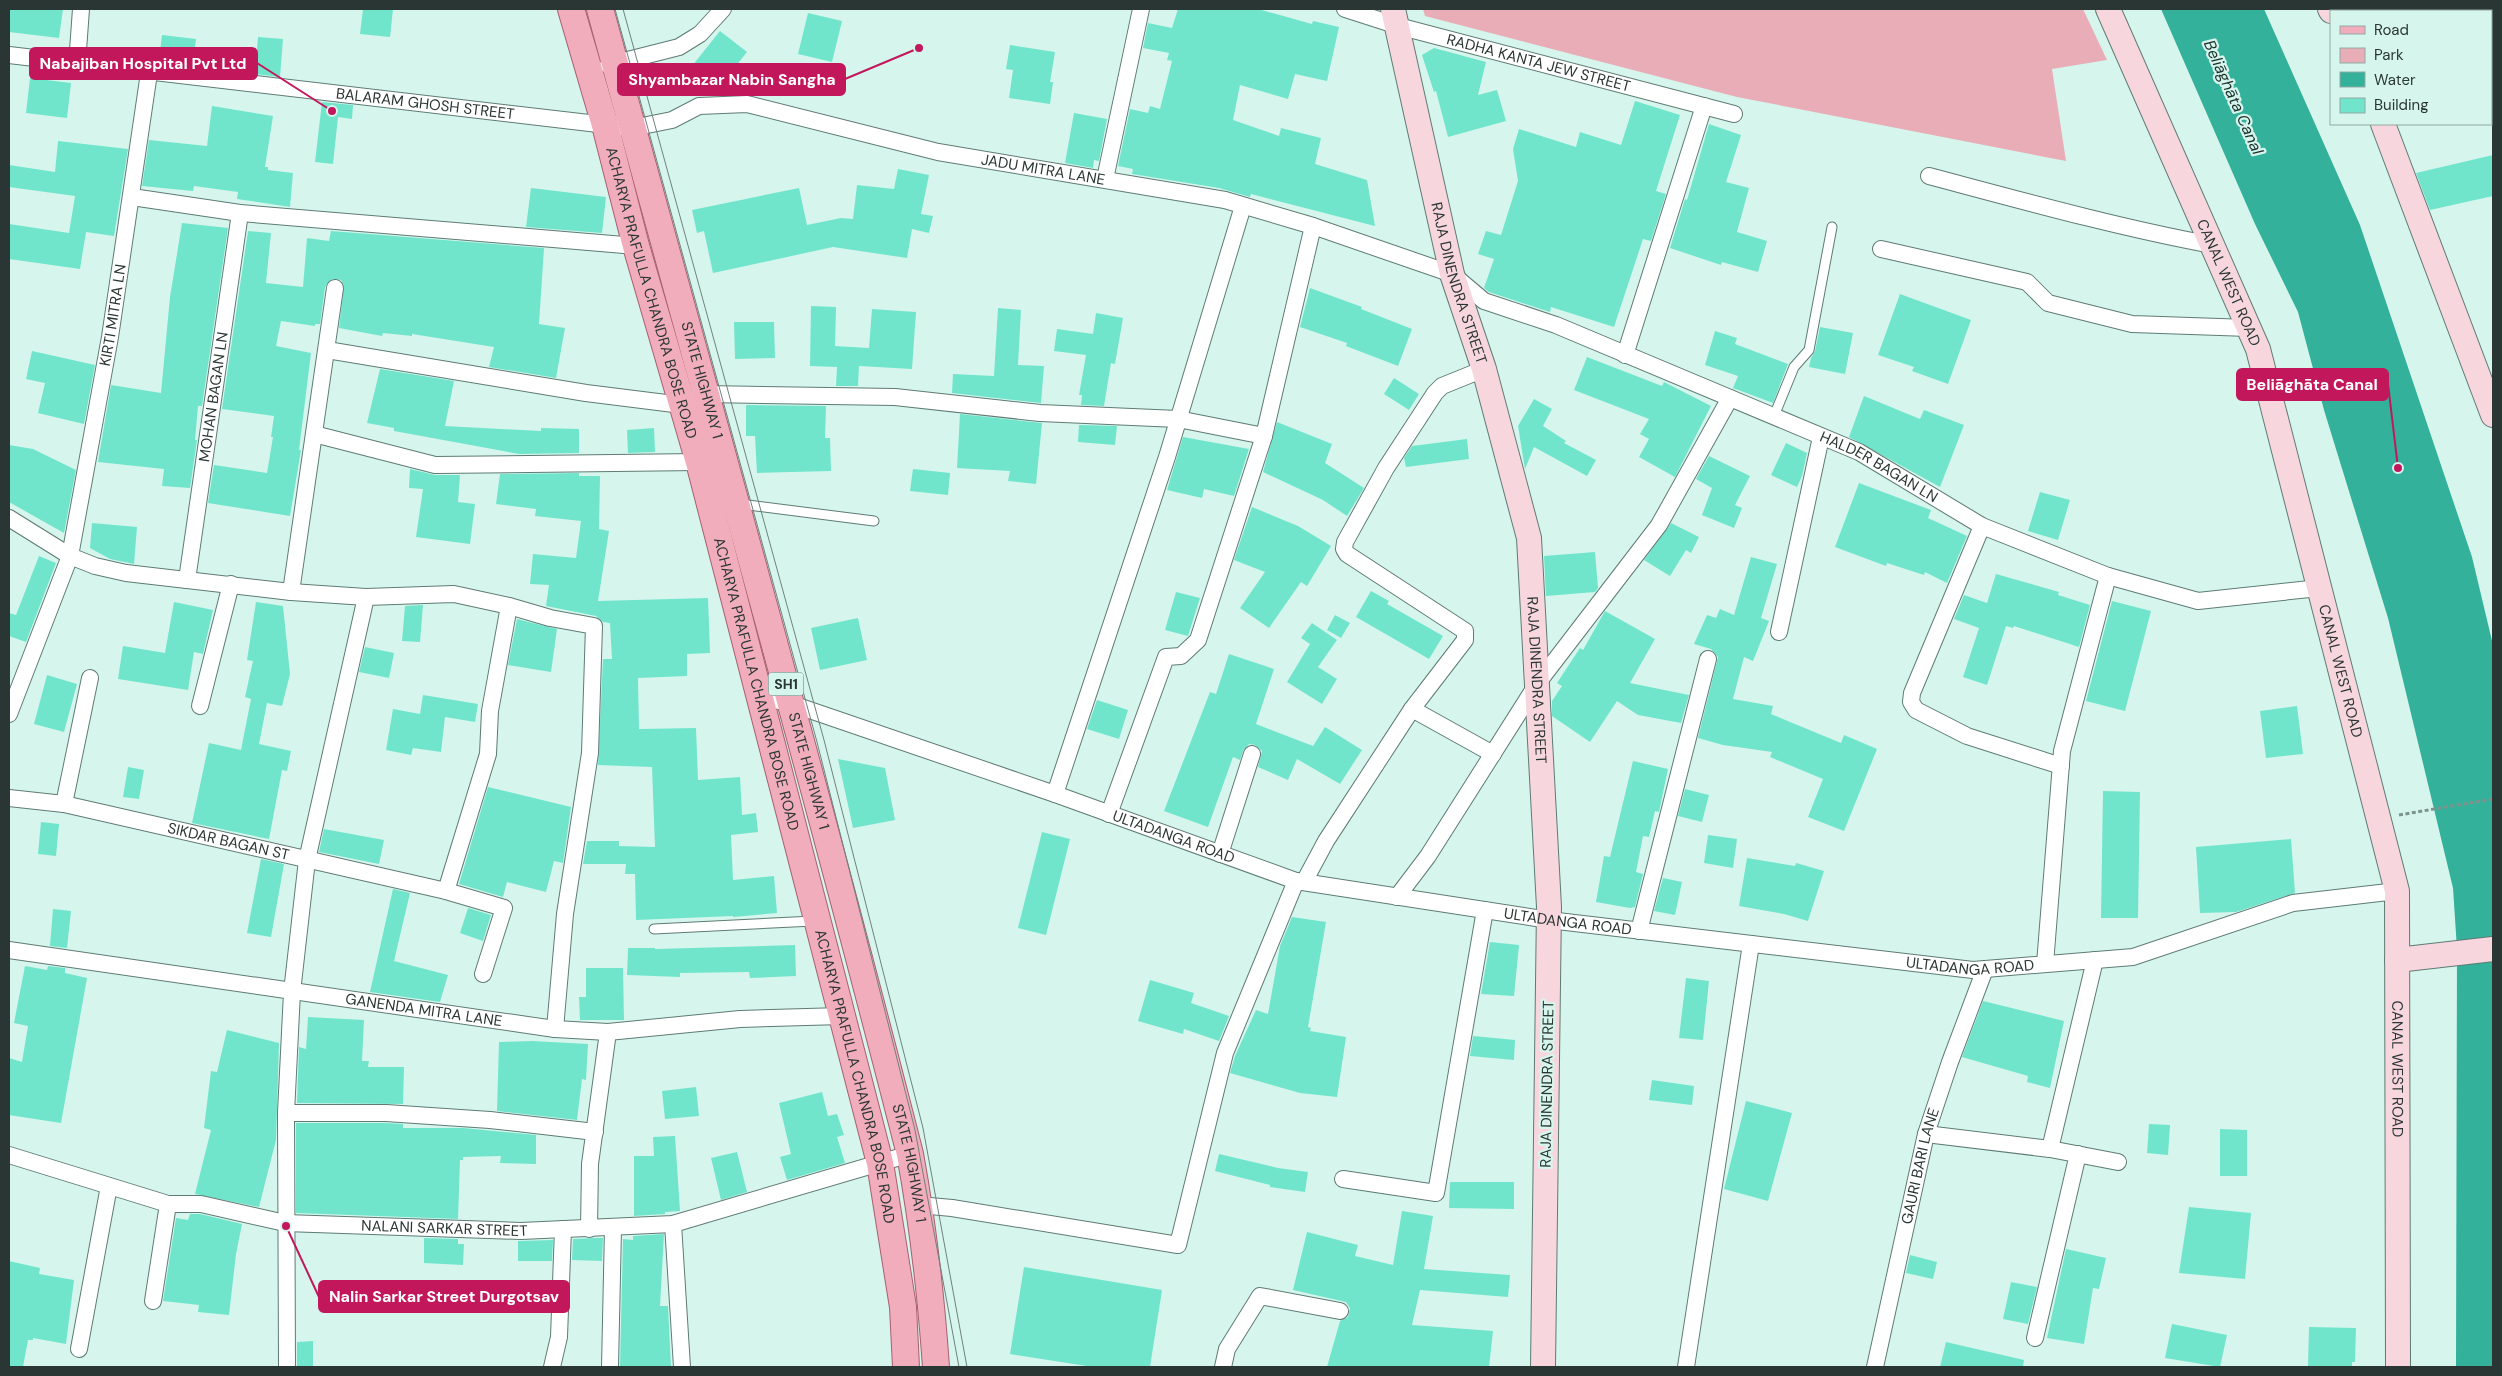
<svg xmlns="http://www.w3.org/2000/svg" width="2502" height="1376" font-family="'DM Sans',sans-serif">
	<rect width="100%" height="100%" fill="#d6f6ed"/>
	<path fill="#e8adb7" d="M1423,9h660l24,51 -55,9 14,92 -329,-64 -312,-81z"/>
	<path fill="#33b19a" d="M2161,9h103l96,216 112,332 21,88v722h-37l1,-418 -4,-61 -65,-270 -64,-208 -26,-98 -43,-88z"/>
	<path fill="#70e5cc" d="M9,9h54l-4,29 -50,-6z
		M363,9h30l-3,28 -30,-3z
		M1178,9h80l54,15 1,-3 26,6 -12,54 -32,-7 -7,25 -48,-14 -7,35 46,16 2,-8 40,10 -6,26 52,16 8,46 -124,-32 -1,3 -31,-9 -87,-14 1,-5 -15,-3 12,-57 18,4 2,-7 10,3 12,-48 -5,-1 2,-7 -26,-5 5,-25 24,5z
		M808,13l34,8 -10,41 -34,-8z
		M720,31l27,21 -34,43 -13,1 -20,-15z
		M162,35l34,4 -3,25 -34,-4z
		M258,37l25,2 -3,38 -25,-3z
		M1010,45l45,7 -5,30h3l-3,22 -41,-6 4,-28 -7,-1z
		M1434,48l52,14 -8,33 19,-5 9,31 -58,16 -12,-46 -2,1 -12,-37z
		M30,78l41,5 -4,35 -41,-5z
		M1635,101l45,14 -24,76 10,3 -15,47 -8,-2 -29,88 -63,-20 -1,5 -61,-20 -5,-4 10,-29 -16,-5 8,-23 15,4 17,-54 -5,-32 6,-20 57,18 4,-15 41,13z
		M322,102l31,3 -1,14 -14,-2 -5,47 -18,-2z
		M212,106l61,10 -8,51h3v3l25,3 -3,34 -53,-8 1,-7 -44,-6 -1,5 -51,-5 7,-46 58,6z
		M1074,113l33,6 -8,42 -5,-1 -1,8 -28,-5z
		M1709,124l32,11 -15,47 23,6 -12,44 30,9 -9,31 -36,-10 -1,3 -51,-17 15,-49 2,1z
		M58,141l70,8 -14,87 -28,-4 -6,37 -71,-10v-35l60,9 6,-37 -66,-9v-22l46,7z
		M2493,155v41l-63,14 -14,-37z
		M898,169l31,6 -8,39 12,2 -4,17 -17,-4 -5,29 -74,-11 -120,26 -9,-42 -7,2 -5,-23 107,-22 8,37 34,-7 12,1 4,-34 37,4z
		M531,188l75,9 -4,36 -76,-6z
		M182,223l46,5 -26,178h-4l-3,34h2l-7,48 -28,-2 2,-17 -66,-7 13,-77 50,8 9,-96z
		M248,231l23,2 -5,50 37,4 4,-49 22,3 2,-10 213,17 -5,76 26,4 -9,50 -67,-11 5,-20 -82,-13v2l-29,-3 -1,3 -43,-8 5,-43 -3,-5 -9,-1 -7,8 -5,37h-5v2l-34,-5 -5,25 35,7 -12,97h2l-11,66 -82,-13 6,-38 53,8 6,-36h-2l3,-21 -52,-7z
		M1310,288l52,19 -1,2 51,20 -14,37 -52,-20 1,-3 -47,-16z
		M1900,294l71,26 -23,64 -36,-13 2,-4 -36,-12z
		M811,306l25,1 -1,39 34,2 3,-39 44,3 -4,57 -53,-3 -1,20h-22l1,-19 -27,-1z
		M998,308l23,2 -3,55 26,1 -3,37 -89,-10 1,-19 41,2z
		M1096,313l27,5 -8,46 -4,-1 -7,43 -23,-1 1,-10h-3l7,-40 -32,-4 3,-22 36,5z
		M734,322h40l1,36 -40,1z
		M1820,327l33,6 -8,41 -36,-7 2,-9 4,-7z
		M1715,331l22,7 -2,6 53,20 -15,39 -40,-15 5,-12 -33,-11z
		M32,351l63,14 -11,59 -46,-11 7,-30 -19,-4z
		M1587,357l75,29 2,-4 47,24 -36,71 -36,-20 10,-18 -9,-5 9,-15 -75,-29z
		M380,369l74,12 -9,45 96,5v-3l38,1v24l-60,1 -125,-23v-3l-27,-5z
		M1394,378l25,16 -10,16 -25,-16z
		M1864,396l56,23 4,-9 40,15 -24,62 -91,-50z
		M1534,399l18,10 -9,17 23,15 -2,2 32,17 -9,16 -53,-29 -9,22 -7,-43z
		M746,405l80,1 -1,32h5l1,33 -74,2 -2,-37h-9z
		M960,414l82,9 -6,61 -28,-3 2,-10 -53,-3z
		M1277,422l55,22 -7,19 39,25 -17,28 -24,-16 -60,-28z
		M1079,425l38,1 -2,19 -37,-3z
		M654,428l1,24 -27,1 -1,-23z
		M1183,437l66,12 -15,47 -30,-7 -2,9 -35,-8z
		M1467,439l2,20 -63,8 -2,-9 8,-12z
		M1786,443l21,10 -5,23 -5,11 -26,-12z
		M9,445l24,4 43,21 -12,63 -55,-31z
		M1709,456l41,20 -15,29 7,3 -8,20 -32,-13 10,-27 -16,-9z
		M410,469l25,6h25l-2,27 17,2 -5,40 -54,-7 7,-48 -14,-1z
		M913,469l37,4 -2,22 -38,-4z
		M579,473v3h21l-1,53 10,2 -11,70 110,-3 2,55 -23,1v22l-49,2 1,51 57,-1 2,52 42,-3 2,38 14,-2 2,19 -27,3 2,45 41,-4 3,37 -44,4v-1l-97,4 -1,-46h-10l1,-10h-43l4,-23h32v5l36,1 -3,-80 -54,-2 5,-106h9l-2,-36 -7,-1 -7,-6 -50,-10 3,-21 -19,-1 3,-30 43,4 5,-37 -46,-5 1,-7 -40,-5 4,-30z
		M1859,483l72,27 -3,8 39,18 -20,47 -22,-11 -1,3 -37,-12 -1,3 -51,-19z
		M2040,492l30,8 -12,40 -30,-9z
		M1252,507l46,19 33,20 -24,40 -6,-4 -32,46 -29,-20 25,-36 -31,-12z
		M92,523l45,4 -3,37 -24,-5 -20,-11z
		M1671,523l28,14 -8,16 -5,-3 -16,26 -26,-16z
		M1595,552l3,36 -3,4 -49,4 -2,-40z
		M39,556l17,7 -30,79 -17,-6v-23l7,2z
		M1751,557l26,7 -16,54 8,3 -16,40 -9,-4 -11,42 40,7 -2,8 70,29 3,-8 33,14 -33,82 -36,-14 15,-38 -53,-22 2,-5 -49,-7 -25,-7 20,-81 -7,-8 -17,-5 13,-29 9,3 4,-9 14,6z
		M1996,574l63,18 -1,3 32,10 -11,42 -65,-21 -1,2 -7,-2 -19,59 -24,-8 16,-49 -25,-9 10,-24 23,8z
		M1371,591l18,10 -2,3 56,32 -14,23 -73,-42z
		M1176,592l24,6 -12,38 -23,-6z
		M2112,601l39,10 -26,100 -39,-10z
		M174,602l39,8 -10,44 -9,-2 -6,38 -70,-11 5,-33 42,7z
		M256,602l27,4 7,68 -8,32 -15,-3 -8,41 32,7 -4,20 -5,-1 -13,69 -77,-16 17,-80 32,7 10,-51 -6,-2 8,-36 -6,-1z
		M423,605l-3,37 -18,-1 3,-35z
		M1605,611l50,28 -25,44 59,12 -8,28 -43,-8 -21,-14 -27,41 -38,-26v-15l10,-15 -5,-3 23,-35 3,2z
		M1335,615l15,8 -9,15 -14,-8z
		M858,618l9,42 -47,10 -9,-42z
		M517,619l40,10 -6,43 -43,-7z
		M1312,623l25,17 -19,27 19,12 -15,25 -35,-22 23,-38 -9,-6z
		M365,647l29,6 -5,25 -30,-6z
		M1229,654l45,15 -18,55 57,22 12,-19 37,23 -22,34 -43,-25 -9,21 -30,-13 4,-16 -7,-6 -6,-1 -6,7 -3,9 -7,-3 -25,70 -44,-16 46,-119 6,2z
		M47,675l30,9 -13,48 -30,-8z
		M423,695l55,9 -3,18 -30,-5 -4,35 -28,-4 -2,7 -25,-5 7,-41 27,5z
		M1097,700l31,10 -9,29 -32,-10z
		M2297,706l6,48 -37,4 -6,-47z
		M838,759l47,9 10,52 -42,8z
		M1633,761l35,8 -9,43 -4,-1 -6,26 -6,-1 -7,36 7,2 -8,33 -5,1 -34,-6 8,-46 6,1z
		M128,767l16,3 -5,29 -16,-2z
		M488,787l83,20 -8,56 -9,-2 -8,31 -39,-10 -4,15 -44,-13z
		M1685,789l24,6 -7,27 -24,-6z
		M2103,791l37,1 -2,126h-37z
		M41,822l18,2 -3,32 -18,-2z
		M324,829l60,11 -5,24 -60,-12z
		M1042,832l28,7 -24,96 -28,-7z
		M1708,835l29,4 -4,29 -29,-5z
		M2291,839l4,54 -59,19 -36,1 -4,-66z
		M1747,858l48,8 1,-3 28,8 -16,50 -24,-7 -45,-8z
		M261,859l23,5 -13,73 -24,-4z
		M1663,878l19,4 -7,33 -21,-4z
		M393,889l17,4 -16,68 54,14 -8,27 -70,-10z
		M468,908l23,7 -8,26 -23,-8z
		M53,909l18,2 -4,37 -17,-2z
		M1292,917l34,5 -18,105 3,1 -1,3 36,6 -9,60 -37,-4 -70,-20 5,-17 21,-46 12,4 12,-68z
		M1490,942l29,3 -5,51 -33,-2z
		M795,945l1,31 -46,2 -1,-6 -69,1v4l-53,-2 1,-27h27v1z
		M25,966l22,4 1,-4 17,2v5l22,5 -26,145 -52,-8v-57l13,4 6,-36 -14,-3z
		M586,968h37l1,52h-44l-1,-23h7z
		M1686,978l23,3 -6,59 -24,-2z
		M1150,980l44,13 -3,10 38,13 -10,25 -35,-12 -1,5 -45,-13z
		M1983,1001l81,20 -14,67 -23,-6 1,-6 -66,-19z
		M308,1017l56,3 -2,41h7l-1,6h36l-1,37 -106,-1 2,-56 7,2z
		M227,1030l52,13 -3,97 -17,67 -64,-13 16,-64 -7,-2 7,-57 6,1z
		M1473,1036l42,4 -1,20 -44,-4z
		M532,1041l56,3 -2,36 -4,-1 -5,41 -80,-9 2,-69z
		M1652,1080l42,6 -2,19 -43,-5z
		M696,1087l3,29 -34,3 -3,-28z
		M822,1092l6,24 9,-2 7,21 -7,2 8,26 -58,17 -7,-23 11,-3 -12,-51z
		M1746,1101l46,12 -24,88 -44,-12z
		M296,1123h90l17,1v4h60l73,7v29l-36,-1 1,-7 -38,1v3h-3l-2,59 -162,-6z
		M2149,1124l21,1 -2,30 -21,-2z
		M2220,1129l27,1v46h-27z
		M675,1136l5,75 -15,1v2l-31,2v-60h20l-1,-19z
		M737,1152l10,40 -26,8 -10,-42z
		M1219,1154l59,14 30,4 -3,20 -35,-5v-2l-55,-14z
		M1450,1182h64v27l-65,-1z
		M2189,1207l62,6 -6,66 -66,-6z
		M1402,1211l31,5 -9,53 86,6 -2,22 -88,-7 -8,35 81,6 -4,36h-162l13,-46 8,-4 2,-9 -4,-6 -53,-12 14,-58 51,13 -3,11 38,9z
		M190,1214h10l42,10 -6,30 -7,61 -31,-3 1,-7 -36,-4 13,-83 12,2z
		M664,1234l-4,72h8l3,61h-51l3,-128 10,1v-4z
		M424,1238l34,1v5h6l-1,21 -39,-2z
		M594,1238h9l-1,23 -30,-1 1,-21z
		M553,1240l-1,21h-34v-20z
		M2066,1249l40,9 -7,31 -6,-1 -9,56 -37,-6z
		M1910,1255l27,7 -4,17 -27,-6z
		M9,1261l31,7 -1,6 35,6 -8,64 -33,-6v2h-5l-5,27h-14z
		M1024,1267l138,23 -12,77h-57l-83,-13z
		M2011,1282l26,5 -9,37 -25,-5z
		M2172,1324l55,11 -7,32 -55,-9z
		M2309,1327l47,1 -1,34h-3v5h-44z
		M313,1341v26h-16v-25z
		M1946,1342l78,18 -1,7h-83z"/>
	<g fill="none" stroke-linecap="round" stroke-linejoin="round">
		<g stroke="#5e7b74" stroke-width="11">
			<path id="lane" d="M1774,416l20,-49 15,-17 23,-123
				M740,504l134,17
				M654,929l160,-8"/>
		</g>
		<g stroke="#5e7b74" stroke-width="18">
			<g id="street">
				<path id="s1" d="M1345,9l53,17 336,88"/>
				<path id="s2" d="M9,55l623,73 40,-8 27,-14 48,-2 191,48 287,48 88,26 139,48 32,27 72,24 303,127 123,74 126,50 90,25 121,-13"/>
				<path d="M2492,56l1,-4"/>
				<path d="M77,64l4,-55"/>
				<path d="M608,65l71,-18 21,-13 23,-25"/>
				<path d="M1929,176c94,25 187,51 283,69"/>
				<path d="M1105,179l36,-170"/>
				<path d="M132,197l108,16 396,33"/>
				<path d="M1881,249l146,33 21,21 84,21 117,4"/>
				<path d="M327,350l259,43 96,12 23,-11 190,3 145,16 138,6 86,17"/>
				<path d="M1625,355l79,-249"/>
				<path d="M314,434l121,31 264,-3"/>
				<path d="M9,518l61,38 25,10 31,7 165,19 75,5 88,-3 55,12 41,12 44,8 -4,127 -25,161 -10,115"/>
				<path d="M1982,526l-70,167 -1,9 5,8 51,26 94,30"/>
				<path id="s3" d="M187,580l53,-367"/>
				<path d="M291,592l44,-304"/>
				<path d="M1779,632l42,-195"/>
				<path id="s4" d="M758,696l34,8 263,90 241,87 253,39 424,50 160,-13 160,-54 104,-12"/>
				<path d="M200,706l31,-122"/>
				<path d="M1412,709l53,-69v-9l-118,-77 -3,-5 1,-7 41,-74 49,-75 7,-7 42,-17"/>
				<path id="s5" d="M9,714l61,-158 40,-219 39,-264"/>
				<path d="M1055,794l112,-337 76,-251"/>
				<path id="s6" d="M9,798l55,6 382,87 58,17 -21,66"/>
				<path d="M64,804l26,-126"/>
				<path d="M1109,814l57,-157 15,-1 17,-16 66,-204 49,-210"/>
				<path d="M1220,854l32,-100"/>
				<path d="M1304,882l22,-41 86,-132 81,45"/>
				<path d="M446,891l42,-137 2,-43 19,-105"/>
				<path d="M1397,897l31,-41 109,-172 122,-159 71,-127"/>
				<path d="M1639,931l69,-272"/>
				<path id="s7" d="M9,950l546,79 53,3 132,-13 102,-3"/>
				<path d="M2045,964l17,-213 46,-175"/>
				<path d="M286,1113h100l104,7 105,12"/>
				<path d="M1926,1134l124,15 68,13"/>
				<path d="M2050,1149l45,-189"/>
				<path id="s8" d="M9,1155l159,49h33l84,19 236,8 152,-7 237,-70"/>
				<path d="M1343,1179l93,14 49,-283"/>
				<path d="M919,1205l33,3 226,37 47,-192 71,-172"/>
				<path d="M673,1224l9,143"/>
				<path d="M589,1229l1,-65 18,-132"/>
				<path d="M153,1301l15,-97"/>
				<path d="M2035,1338l43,-184"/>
				<path d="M79,1349l30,-163"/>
				<path d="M287,1367l-1,-254 6,-121 15,-132 59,-263"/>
				<path d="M552,1367l7,-30 4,-108"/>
				<path d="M610,1367l3,-139"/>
				<path d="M1223,1367l4,-18 33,-53 80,15"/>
				<path d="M1686,1367l65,-423"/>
				<path id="s9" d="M1875,1367l51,-233 24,-72 35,-93"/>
			</g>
		</g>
		<g stroke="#5e7b74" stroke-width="26">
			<g id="secondary">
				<path id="s10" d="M1393,9l59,265 32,95 45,169 20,369 -6,460"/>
				<path id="s11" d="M2108,9l150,340 139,542 1,476"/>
				<path d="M2330,9l1,2"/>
				<path d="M2383,124l110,291"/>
				<path d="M2397,960l96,-11"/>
			</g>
		</g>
		<g stroke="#a66070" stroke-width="28">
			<g id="primary">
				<path id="s12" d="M571,9l34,116 31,121 63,216 181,701 23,144 3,60"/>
				<path id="s13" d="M600,9c104,381 212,762 310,1145 13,71 21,141 26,213"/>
			</g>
		</g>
		<path stroke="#7d938d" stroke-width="3" stroke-dasharray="4 2.5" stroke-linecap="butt" d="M2399,815l94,-16"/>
		<use href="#lane" stroke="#fff" stroke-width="9"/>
		<use href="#street" stroke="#fff" stroke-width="16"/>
		<use href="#secondary" stroke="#f8d6de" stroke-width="24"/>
		<use href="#primary" stroke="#f2adbd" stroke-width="26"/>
		<path stroke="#6e827c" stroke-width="1" d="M615,9l202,733 98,388 44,237
			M623,9l201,731 99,388 44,239"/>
	</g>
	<g text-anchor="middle" stroke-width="4.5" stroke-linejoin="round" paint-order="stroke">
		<rect fill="#d6f6ed" stroke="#5e706b" stroke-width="1" x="768.5" y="672.5" width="35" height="23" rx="4"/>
		<g font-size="14" font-weight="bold" fill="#2a3633">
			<text x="786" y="689">SH1</text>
		</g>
		<g font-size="15" fill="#2a3633" stroke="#d6f6ed">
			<text dy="5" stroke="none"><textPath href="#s1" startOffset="201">RADHA KANTA JEW STREET</textPath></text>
			<text dy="5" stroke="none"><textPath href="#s2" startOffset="419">BALARAM GHOSH STREET</textPath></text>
			<text dy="5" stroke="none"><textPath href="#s2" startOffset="1050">JADU MITRA LANE</textPath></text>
			<text dy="5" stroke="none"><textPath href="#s11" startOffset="299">CANAL WEST ROAD</textPath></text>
			<text dy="5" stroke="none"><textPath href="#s10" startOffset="282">RAJA DINENDRA STREET</textPath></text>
			<text dy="5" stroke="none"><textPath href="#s12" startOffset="295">ACHARYA PRAFULLA CHANDRA BOSE ROAD</textPath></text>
			<text dy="5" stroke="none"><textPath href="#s5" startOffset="414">KIRTI MITRA LN</textPath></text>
			<text dy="5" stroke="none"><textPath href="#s13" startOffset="385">STATE HIGHWAY 1</textPath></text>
			<text dy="5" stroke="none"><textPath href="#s3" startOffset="185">MOHAN BAGAN LN</textPath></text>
			<text dy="5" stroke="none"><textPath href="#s2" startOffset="1944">HALDER BAGAN LN</textPath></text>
			<text dy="5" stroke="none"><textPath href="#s11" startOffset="704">CANAL WEST ROAD</textPath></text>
			<text dy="5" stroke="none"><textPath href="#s10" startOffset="689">RAJA DINENDRA STREET</textPath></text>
			<text dy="5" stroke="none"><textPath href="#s12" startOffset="700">ACHARYA PRAFULLA CHANDRA BOSE ROAD</textPath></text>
			<text dy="5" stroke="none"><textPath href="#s13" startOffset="790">STATE HIGHWAY 1</textPath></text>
			<text dy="5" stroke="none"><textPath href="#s4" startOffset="439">ULTADANGA ROAD</textPath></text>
			<text dy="5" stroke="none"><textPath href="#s6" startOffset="224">SIKDAR BAGAN ST</textPath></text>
			<text dy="5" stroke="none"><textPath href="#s4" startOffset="844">ULTADANGA ROAD</textPath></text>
			<text dy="5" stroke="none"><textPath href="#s4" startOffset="1249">ULTADANGA ROAD</textPath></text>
			<text dy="5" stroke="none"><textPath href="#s7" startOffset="419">GANENDA MITRA LANE</textPath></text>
			<text dy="5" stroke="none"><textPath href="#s11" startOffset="1109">CANAL WEST ROAD</textPath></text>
			<text dy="5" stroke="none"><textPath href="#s12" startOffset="1105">ACHARYA PRAFULLA CHANDRA BOSE ROAD</textPath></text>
			<text transform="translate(1547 1084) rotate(-89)" y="5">RAJA DINENDRA STREET</text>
			<text dy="5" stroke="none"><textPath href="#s13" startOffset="1195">STATE HIGHWAY 1</textPath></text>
			<text dy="5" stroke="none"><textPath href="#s9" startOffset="206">GAURI BARI LANE</textPath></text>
			<text dy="5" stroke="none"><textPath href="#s8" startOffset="445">NALANI SARKAR STREET</textPath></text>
		</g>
		<g font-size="16" font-style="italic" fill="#1b302b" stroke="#d6f6ed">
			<text transform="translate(2234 97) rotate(66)" y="6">Beliāghāta Canal</text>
		</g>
	</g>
	<path fill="none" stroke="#c2185b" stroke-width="2" d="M332 111L257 63M919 48L845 79M2398 468L2388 384M286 1226L319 1297"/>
	<g fill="#c2185b" stroke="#d6f6ed" stroke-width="2">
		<circle cx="332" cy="111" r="5"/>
		<circle cx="919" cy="48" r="5"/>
		<circle cx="2398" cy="468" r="5"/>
		<circle cx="286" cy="1226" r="5"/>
	</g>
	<g fill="#c2185b" stroke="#c2185b" stroke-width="2">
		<rect x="30" y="48" width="227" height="31" rx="5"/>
		<rect x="618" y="64" width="227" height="31" rx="5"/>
		<rect x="2237" y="369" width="151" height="31" rx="5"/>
		<rect x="319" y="1281" width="250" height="31" rx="5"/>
	</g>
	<g font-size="16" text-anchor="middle" font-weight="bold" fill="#fff">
		<text x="143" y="69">Nabajiban Hospital Pvt Ltd</text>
		<text x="732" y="85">Shyambazar Nabin Sangha</text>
		<text x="2312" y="390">Beliāghāta Canal</text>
		<text x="444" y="1302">Nalin Sarkar Street Durgotsav</text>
	</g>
	<rect width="2502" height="1376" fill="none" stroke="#2a3633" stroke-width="20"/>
	<rect x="2330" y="10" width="162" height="115" fill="#d6f6ed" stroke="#91a9a3"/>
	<rect x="2340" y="26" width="25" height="8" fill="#f2adbd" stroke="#91a9a3"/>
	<text x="2374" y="35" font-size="15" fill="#2a3633">Road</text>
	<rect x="2340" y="48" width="25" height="15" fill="#e8adb7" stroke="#91a9a3"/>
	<text x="2374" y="60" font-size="15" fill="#2a3633">Park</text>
	<rect x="2340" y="72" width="25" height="15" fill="#33b19a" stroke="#91a9a3"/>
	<text x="2374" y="85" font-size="15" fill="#2a3633">Water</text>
	<rect x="2340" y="98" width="25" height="15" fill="#70e5cc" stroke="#91a9a3"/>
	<text x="2374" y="110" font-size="15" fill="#2a3633">Building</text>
</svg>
